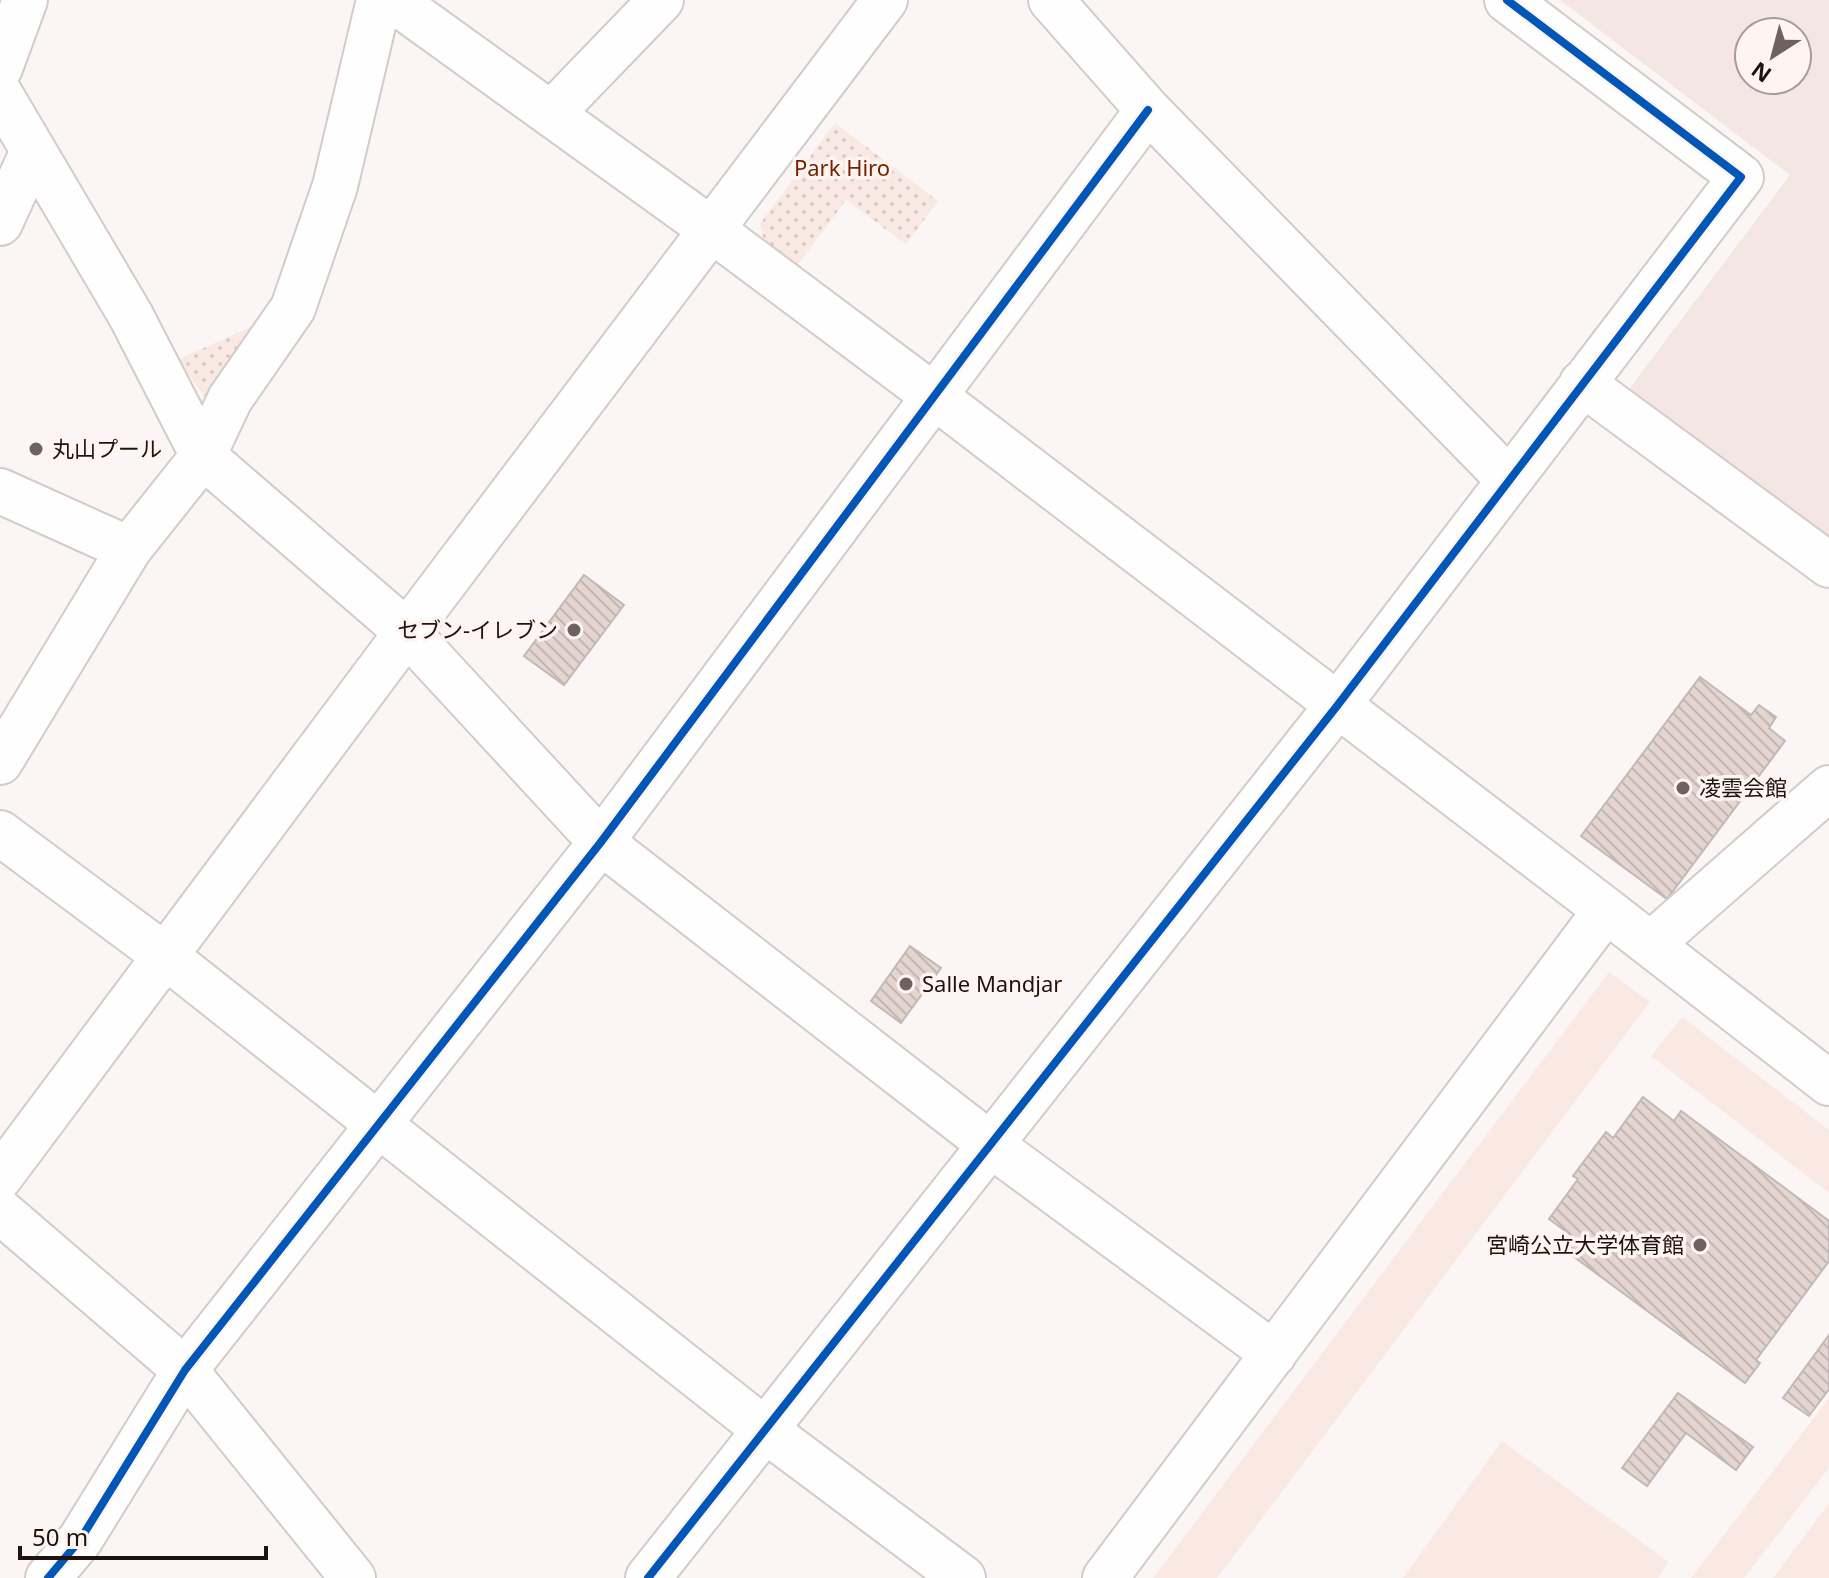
<svg xmlns="http://www.w3.org/2000/svg" width="1829" height="1578" font-family="'Noto Sans','Noto Sans JP',sans-serif">
	<defs>
		<pattern id="park-dots" width="8" height="8" patternUnits="userSpaceOnUse" patternTransform="scale(2)"><rect width="8" height="8" fill="#fae9e3"/><path d="M2 2h.1M6 6h.1" fill="none" stroke="#d6c7c2" stroke-width="1.8" stroke-linecap="round"/></pattern>
		<pattern id="building-back-hatch" width="6" height="6" patternUnits="userSpaceOnUse" patternTransform="scale(2)"><rect width="6" height="6" fill="#e4d5d0"/><path d="M-1 5l2 2M0 0l6 6M5-1l2 2" fill="none" stroke="#c3b6b1"/></pattern>
	</defs>
	<rect width="100%" height="100%" fill="#fbf6f5"/>
	<path fill="#f4e6e3" fill-rule="evenodd" d="M1560,0h269v541l-203,-148 164,-218zM1749,32h48v48h-48z"/>
	<path fill="#fae9e3" d="M1609,972l41,30 -433,576h-64z
		M1682,1017l147,113v63l-178,-137z
		M1829,1398v70l-85,110h-53z
		M1502,1441l167,121 -11,16h-255z
		M1829,1503v75h-56z"/>
	<path fill="url(#park-dots)" d="M835,123l103,78 -32,43 -60,-44 -50,67 -32,-24 -4,-19z
		M277,315l-63,93 -37,-48z"/>
	<path fill="url(#building-back-hatch)" stroke="#c2b9b6" stroke-width="2" d="M584,575l40,30 -60,80 -40,-29z
		M1700,677l51,38 8,-10 17,12 -7,11 16,13 -118,158 -86,-63z
		M910,946l31,22 -40,55 -30,-22z
		M1643,1097l31,24 7,-10 148,110v40l-73,99 4,3 -15,20 -179,-132 9,-13 -26,-19 29,-40 -5,-3 33,-44 7,6z
		M1829,1335v54l-20,27 -26,-18z
		M1678,1393l75,54 -17,23 -50,-37 -39,53 -25,-18z"/>
	<g fill="none" stroke-linecap="round" stroke-linejoin="round">
		<g stroke="#d4cbc8" stroke-width="48">
			<path id="minor" d="M393,0l319,230 222,166 672,514 223,173
				M1051,0l97,110 360,369
				M0,68l25,-68
				M0,94l131,222 72,140 204,176 194,210 390,303 283,209
				M551,114l110,-114
				M0,223l33,-72
				M1582,383l247,182
				M0,491l129,58
				M0,762l129,-213 74,-93 27,-57 63,-91 42,-122 44,-186
				M0,833l164,122 600,474 199,149
				M1651,944l178,-156
				M0,1177l407,-545 478,-632
				M0,1211l185,159 168,208
				M48,1578l32,-38 105,-170 416,-528 547,-732
				M648,1578l689,-872 404,-529 -234,-177
				M1105,1578l501,-668"/>
		</g>
		<use href="#minor" stroke="#fefefe" stroke-width="44"/>
		<g stroke="#fef5f2" stroke-width="13">
			<path id="cycleway" d="M48,1578l32,-38 105,-170 416,-528 547,-732
				M648,1578l689,-872 404,-529 -234,-177"/>
		</g>
		<use href="#cycleway" stroke="#0057b8" stroke-width="8"/>
	</g>
	<g fill="#6d625f" stroke="#fef5f2" stroke-width="3">
		<circle cx="36" cy="449" r="8"/>
		<circle cx="574" cy="630" r="8"/>
		<circle cx="1683" cy="788" r="8"/>
		<circle cx="906" cy="984" r="8"/>
		<circle cx="1700" cy="1245" r="8"/>
	</g>
	<g text-anchor="middle" stroke-width="7" stroke-linejoin="round" paint-order="stroke">
		<g font-size="22" fill="#742300" stroke="#fef5f2">
			<text x="842" y="176">Park Hiro</text>
		</g>
		<g font-size="22" fill="#20130e" stroke="#fef5f2" text-anchor="start">
			<text x="52" y="457">丸山プール</text>
			<text x="558" y="638" text-anchor="end">セブン-イレブン</text>
			<text x="1699" y="796">凌雲会館</text>
			<text x="922" y="992">Salle Mandjar</text>
			<text x="1684" y="1253" text-anchor="end">宮崎公立大学体育館</text>
		</g>
	</g>
	<g transform="translate(1773 56) rotate(216)"><circle r="38" fill="#fef5f2" stroke="#a59b97" stroke-width="2"/>
	<path d="M0-6L14 30L0 20L-14 30Z" fill="#6d625f"/>
	<text y="-12" font-size="22" font-weight="bold" text-anchor="middle" fill="#20130e">N</text>
	</g>
	<path d="M20 1546v12h246v-12" fill="none" stroke="#20130e" stroke-width="4"/>
	<text x="32" y="1546" font-size="24" fill="#20130e" stroke="#fef5f2" stroke-width="6" paint-order="stroke">50 m</text>
</svg>
